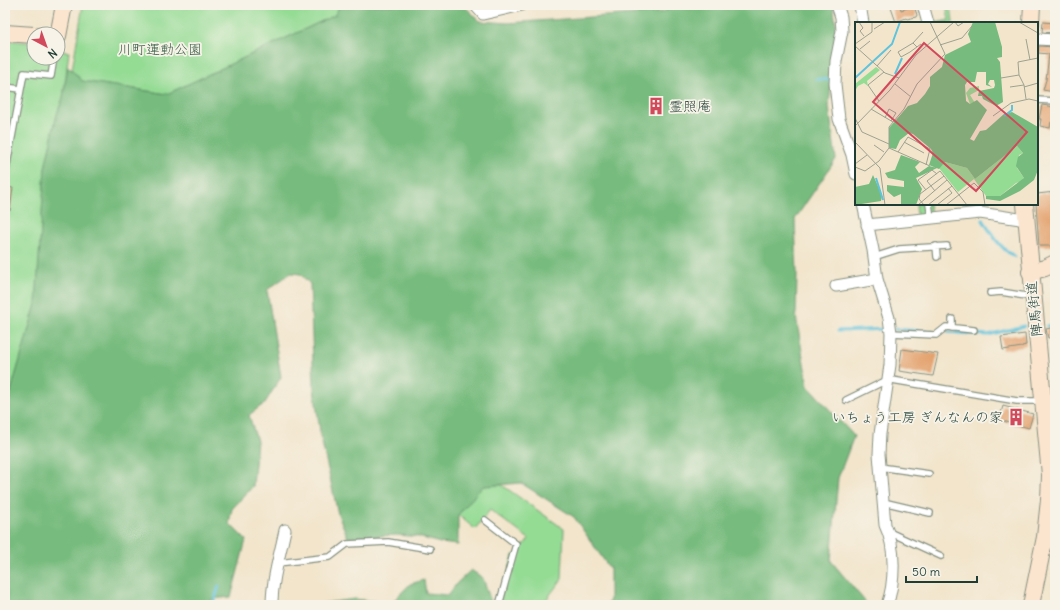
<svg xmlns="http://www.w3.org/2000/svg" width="1060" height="610" font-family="Delius,'Klee One',sans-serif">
	<rect width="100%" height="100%" fill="#f7f3e8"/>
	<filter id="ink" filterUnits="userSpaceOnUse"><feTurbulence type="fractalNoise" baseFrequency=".025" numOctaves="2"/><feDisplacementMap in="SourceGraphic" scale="8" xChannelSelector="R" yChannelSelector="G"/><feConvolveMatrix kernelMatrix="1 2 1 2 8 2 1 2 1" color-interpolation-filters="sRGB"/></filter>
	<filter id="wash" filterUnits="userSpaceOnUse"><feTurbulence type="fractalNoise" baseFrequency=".012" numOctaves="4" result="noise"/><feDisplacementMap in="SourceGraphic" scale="16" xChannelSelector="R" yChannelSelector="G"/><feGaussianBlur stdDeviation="0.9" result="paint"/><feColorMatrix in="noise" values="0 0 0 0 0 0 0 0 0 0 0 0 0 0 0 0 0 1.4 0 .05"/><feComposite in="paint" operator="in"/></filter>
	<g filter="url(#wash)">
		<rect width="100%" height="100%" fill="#f2e5cc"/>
		<path fill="#94db94" stroke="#5a8c64" d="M83,5h257l-5,10 -168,79 -85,-13 -10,-11z
			M946,5h5l2,18h-17l13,-3z
			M5,40l29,3v15h24v-8l11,2 -6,46 -6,16 -12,54 -9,136 -31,108z
			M916,204h13l2,10 -14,4z
			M502,485l62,44 -2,50 -20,26h-43l14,-50 3,-1 13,-15 -39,-29 -15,19 -17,-14 25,-29z"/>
		<path fill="#77bb7e" stroke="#4b7c59" d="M340,5h123l17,16 28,2 154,-11 16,-7h155l3,19 -7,83 7,52 -41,60 2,55 -1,42 12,70 46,50 -16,42 -7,83 37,44h-262l4,-5v-31l-36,-52 -53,-34 -38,3 -25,29v30l-18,-2 -21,-6 -22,-2 -49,3 -10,-24 -17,-76 -7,-49 -4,-105 -10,-10 -9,-1 -24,17 14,87 -16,26 -16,12 8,26 -4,45 -21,23 -3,14 17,17 -15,57 -19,2 -2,6h-205v-193l31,-108 9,-136 12,-54 6,-16 5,-32 14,15 85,13 168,-79z
			M471,570l12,8 9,27h-175l1,-1 37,-5 36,4 19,-19 14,-4 2,13 22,2 9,-12z"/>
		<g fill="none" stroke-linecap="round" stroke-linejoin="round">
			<path stroke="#5ec3dc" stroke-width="3" d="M817,79l16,1
				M983,220c9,15 17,28 32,37
				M1047,326l8,-1
				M895,329l38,3
				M838,331l50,-2
				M948,332l40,3 36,-9
				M213,605l6,-19"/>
		</g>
		<g id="blocks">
			<path fill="#e39f69" d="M890,5h10l1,5 13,-4 3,9 -1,2 -9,2 -1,-1 -10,4z
				M1043,22l12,1 -1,10 -12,-1z
				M1039,46l16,1v39l-1,6 -11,-2 3,-10 3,-26 -11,-1z
				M1042,105l13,2 -2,16 -2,-1 -1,6 -10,-2 1,-7h-2z
				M5,187l8,1 -3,23h-5z
				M1055,192v54h-16l-3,-42h1v-10z
				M1055,327v10l-7,1 -2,-9z
				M1025,334l1,11 -4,1v1l-19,3 -2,-13z
				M902,349l36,5 -5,22 -34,-5z
				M1003,406l30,8 -4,14 -30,-8z"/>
		</g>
	</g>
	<g filter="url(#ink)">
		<use href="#blocks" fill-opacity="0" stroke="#889180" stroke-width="1"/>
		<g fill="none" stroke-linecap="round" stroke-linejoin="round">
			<g stroke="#889180" stroke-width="8">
				<path id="lane" d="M5,87l16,2
					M1037,100l18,1
					M5,147l5,1 14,-75 27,3 3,-18
					M5,176l5,-28
					M929,204l2,14
					M936,246l1,11
					M874,257l25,-8 48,-3
					M990,293l11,-1 31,5
					M952,328v-9
					M891,333l45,2 10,-8 28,3
					M846,400l41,-20h5l125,21h24
					M880,467l49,7
					M883,502l47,11
					M485,520l31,24 -17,61
					M889,532l52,24
					M278,563l52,-6 17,-13 41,-2 42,7"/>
			</g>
			<g stroke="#889180" stroke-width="13">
				<path id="street" d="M475,5l8,9 39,-9
					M837,5l4,12 1,14 -6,30 -1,23 4,35 13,36 4,19
					M860,5l3,18
					M923,5l5,18
					M1037,39l18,1
					M863,204l10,46 4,29 12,39 2,15 -1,32 -10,69 -1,20 6,71c11,22 10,58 2,80
					M867,225l113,-12 46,7
					M836,286l41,-7
					M272,605c0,-26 8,-50 13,-75"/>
			</g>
			<g stroke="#889180" stroke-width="18">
				<path id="secondary" d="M1031,23l1,-18
					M5,33l29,2
					M58,36l6,-31
					M1025,204l25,271 -1,25 -4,37 -14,68
					M1030,272l15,-4 10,-5"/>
			</g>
			<use href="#lane" stroke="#fff" stroke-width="5.5"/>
			<use href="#street" stroke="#fff" stroke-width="11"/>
			<use href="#secondary" stroke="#fce5cf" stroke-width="16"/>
		</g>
	</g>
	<defs>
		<g id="building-bare" transform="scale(1.38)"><path d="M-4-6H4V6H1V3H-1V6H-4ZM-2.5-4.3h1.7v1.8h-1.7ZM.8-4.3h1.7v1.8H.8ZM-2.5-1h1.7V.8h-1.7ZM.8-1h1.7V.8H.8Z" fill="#d1495b" stroke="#f7f3e8" stroke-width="2.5" paint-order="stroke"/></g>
	</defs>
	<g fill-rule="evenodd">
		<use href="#building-bare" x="656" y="106"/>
		<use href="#building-bare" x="1016" y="417"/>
	</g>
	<g text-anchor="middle" stroke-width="3.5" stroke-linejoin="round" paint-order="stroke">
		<g font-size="14" fill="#365d47" stroke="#f7f3e8">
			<text x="160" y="54">川町運動公園</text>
		</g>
		<g font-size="14" fill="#1f3d34" stroke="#f7f3e8" text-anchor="start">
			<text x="669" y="111">霊照庵</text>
			<text x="1003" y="422" text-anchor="end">いちょう工房 ぎんなんの家</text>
		</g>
		<g font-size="14" fill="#1f3d34" stroke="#f7f3e8">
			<text transform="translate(1034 309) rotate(-96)" y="5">陣馬街道</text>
		</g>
	</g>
	<g transform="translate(855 22)">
		<rect width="183" height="183" fill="#f2e5cc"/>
		<path d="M21,45l4,3 -13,11 1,5 -4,-3 -6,3 -3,5v-7zM124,64v4l-9,5 5,8 -5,1 -4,-11 4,-5zM162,124l6,7 -4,2 -2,13 7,10 -1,3 -7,2 -16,13h-14l-12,-17 -16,13 -19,-24 6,-6 22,6 8,11z" fill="#94db94"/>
		<path d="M118,0h22l7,25v10l-5,1 3,4 3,40 -7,4 -13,-7 -1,-3h-4l1,-5 15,-3 1,-3 -1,-5h-4l-2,4 4,3 -6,-2v-13h-9l-2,10h-8l-2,3 1,16 4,3 7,-4 10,10 -17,29 4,2 6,-10 6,-1 18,-16 8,-2 26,15v43l-4,10 -14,11 -20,10 -14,-2v-3h14l24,-18 -8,-12 2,-9 5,-4 -6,-7 -42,33 -8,-11 -22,-6 -6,7 -10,-4 4,-12 -2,-4 -18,-15 -4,-1 -9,7 -4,9 -7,-1v-20l19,-22 9,-3 8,-9 5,-8v-9l12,-10 3,-12 26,-13 -3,-8zM46,133l19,7 -5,5 4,6 10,-7 8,2 -21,10 6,11 -6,16h-15v-11l-7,3 -7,-6v-6l17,2v-6l-16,-3 -3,-5 10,-3zM18,153l9,20 -1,6 -26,4v-18l14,-3z" fill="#77bb7e"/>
		<path fill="none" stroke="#5ec3dc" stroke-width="2" d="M40,52l7,-16M0,56l37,-34 8,-22M149,94l8,-6v-5M21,156l7,22"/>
		<path fill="none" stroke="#9ea28f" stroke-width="1" d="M4,0l4,6 -3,3 4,5M100,0l3,4 6,-4M164,0l19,11M19,7l11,-7M171,17l4,21M58,21l10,-11M0,22l17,-12v-10M85,23l22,-7 10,-12M0,24l30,27 14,5M62,25l-4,-4 -15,9 3,5 9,-5 11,-8M5,27l10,-8M22,44l14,-16M146,56l18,-3M40,62l16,13M155,65l14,-2M169,65l14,-4M171,77l-2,-14 -5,-10 -1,-13 20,-4M24,79l-11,-16 16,-13M16,87l22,13M138,94l18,-13 18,-4 9,2M0,96l7,14 27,12M30,96l4,-9 7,4 -5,8M0,104l35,-36 26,-35 38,-33M0,120l25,26 5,37M49,120l20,11M19,123l10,7M34,126l41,18M43,130l10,-15 22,12 -4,16M0,142l12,-9M0,145l10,4 14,-10 10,-13v-21l15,-18 13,-25 28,-30 -15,-32M71,168l-8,-10 14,-10 5,4M80,169l-8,-10 13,-10 27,34M63,183l29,-25M69,183l-5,-6 1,-5 24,-18M73,183l24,-19M82,183l15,-12 -4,-5M91,183l28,-22 9,9 2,13"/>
		<path fill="#d1495b" fill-opacity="0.15" stroke="#d1495b" stroke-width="2" d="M69,21l103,89 -51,59 -103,-89z"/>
		<rect width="183" height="183" fill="none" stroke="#1f3d34" stroke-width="2"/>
	</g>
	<rect width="1060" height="610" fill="none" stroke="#f7f3e8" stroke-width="20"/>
	<g transform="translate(46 46) rotate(139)"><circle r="19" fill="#f7f3e8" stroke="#a1aaa0"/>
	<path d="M0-3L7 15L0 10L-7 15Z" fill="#d1495b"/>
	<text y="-6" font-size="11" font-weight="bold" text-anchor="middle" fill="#1f3d34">N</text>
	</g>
	<path d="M906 576v6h71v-6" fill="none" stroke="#1f3d34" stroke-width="2"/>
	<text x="912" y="576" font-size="12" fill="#1f3d34" stroke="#f7f3e8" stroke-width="3" paint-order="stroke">50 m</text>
</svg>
